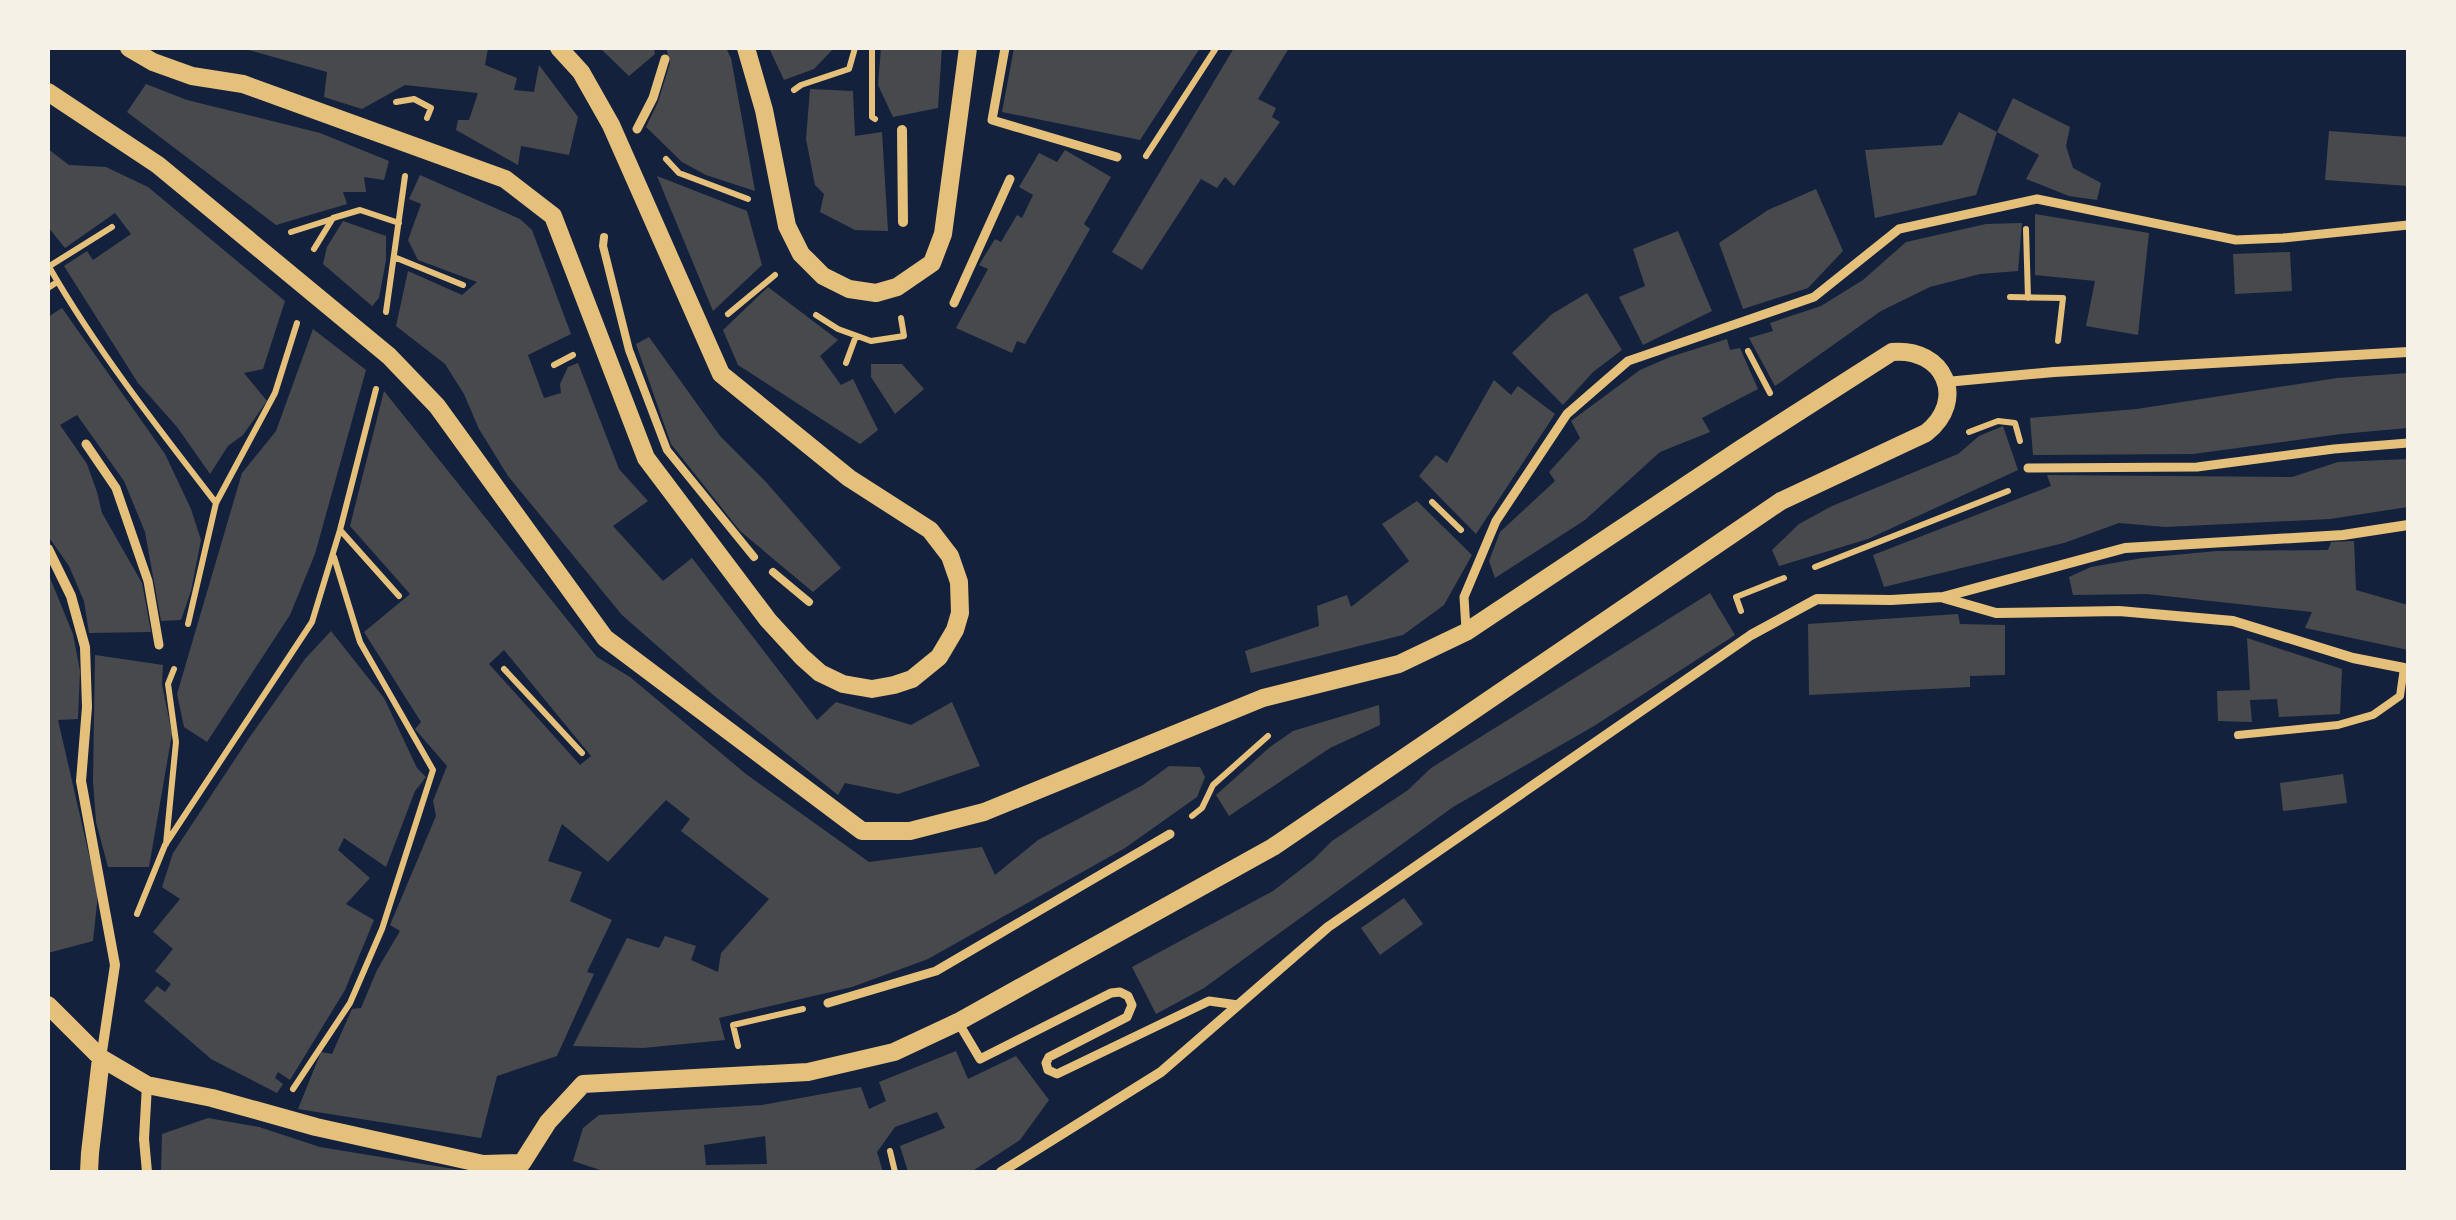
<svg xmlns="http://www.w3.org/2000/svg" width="2456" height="1220" font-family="Barlow,sans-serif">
	<rect width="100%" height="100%" fill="#14213d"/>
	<path fill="#48494c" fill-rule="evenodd" d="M242,48h246l-3,17 32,13 -3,12 20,2 5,-27 39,52 -9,38 -48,-9 -3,19 -62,-35 2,-10h11l9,-27 -73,-8 -43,24 -38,-12 3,-25z
		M600,48h54l1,6 -26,22z
		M666,48h60l5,10 24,133 -49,-16 -24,-13 -36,-35 12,-25 12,-39z
		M769,48h65l-20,21 -30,11z
		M881,48h61l-4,60 -45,9 -15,-32z
		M1014,48h186l-60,92 -138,-28z
		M1234,48h55l-31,51 18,9 -4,9 8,5 -46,64 -9,-9 -8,11 -16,-9 -59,91 -30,-18z
		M146,84l41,16 133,33 69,28 -5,19 -20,-3 2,15h-23l4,12 -71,21 -149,-113z
		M810,89l43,2 2,45 27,-4 6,99 -33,-1 -35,-18 4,-18 -9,-9 -9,-46z
		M2013,98l57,29 -4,19 7,22 28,15 -4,17 -28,-4 -43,-17 13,-24 -42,-23z
		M1959,112l38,20 -21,63 -101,23 -10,-68 77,-5z
		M2329,131l79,6v49l-83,-6z
		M48,149l21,16 37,2 42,20 137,114 -22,68 -19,4 23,28 -24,34 -15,11 -18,28 -33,-47 -39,-44 -74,-117 23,-15 6,9 38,-26 -16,-21 -50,35 -17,-21z
		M1065,150l46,27 -27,47 6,5 -65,115 -8,-3 -5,12 -56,-25 32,-59 -9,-4 16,-26 6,3 16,-27 5,3 11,-23 -14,-8 20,-34 18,9z
		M420,175l100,44 12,11 39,104 -43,21 16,43 17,-5 -1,-9 8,-17 10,-4 41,106 29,32 -35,25 50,55 29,-23 125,162 19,-18 75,23 41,-23 28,64 -82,28 -53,-11 -7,12 -126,-101 -90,-79 -114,-139 -29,-47 -15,-35 -19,-30 -49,-38 12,-55 54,24 15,-13 -59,-22 -10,-20 13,-36 -12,-5z
		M657,176l90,35 15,54 -49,46z
		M1816,189l27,62 -35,37 -65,21 -24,-66 49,-33z
		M2035,214l114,19 -11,102 -52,-9 9,-45 -60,-6z
		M343,221l43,15v24l-7,38 -7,8 -49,-42 4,-17z
		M2022,223l-4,48 -38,3 -50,13 -49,24 -106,75 -26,-48 24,-7 -3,-8 51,-17 42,-26 43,-38 80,-18z
		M1678,231l34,80 -69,34 -24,-48 26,-11 -12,-37z
		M2290,252l2,39 -57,3 -2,-40z
		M768,287l70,53 -18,16 21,29 12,-6 25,51 -18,14 -122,-79 -15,-35z
		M1587,293l35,57 -29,22 -30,33 -51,-52 40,-39z
		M62,308l103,146 26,55 10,31 -10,51 -10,29 -20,1 -16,-89 -21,-51 -47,-66 -17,10 27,39 10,28 5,21 40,70 9,49 -62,1 -5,-32 -15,-35 -21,-30v-219z
		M313,329l53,41 -51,184 -25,61 -83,127 -23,-15 -7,-33 65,-221 34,-42z
		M649,337l71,99 46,46 75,86 -28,24 -73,-61 -69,-87 -35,-100z
		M1727,339l3,11 10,-2 18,41 -56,29 8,14 -50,20 -75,68 -90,58 -6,-17 11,-29 55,-51 -6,-9 31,-34 -9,-17 69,-51 30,-13z
		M871,364h31l22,25 -29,25 -24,-37z
		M2408,373v55l-67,6 -148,20 -160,1 -3,-37 107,-9 200,-31z
		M1494,380l17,15 7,-9 37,28 -79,120 -57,-58 17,-21 11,8z
		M384,391l213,266 33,20 116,97 123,88 113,-15 13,28 43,-35 105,-55 26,-19 31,1 5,10 -8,20 -72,51 -197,111 -76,28 -133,31 6,22 -82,8 -70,-2 54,-108 32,10 6,-12 31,10 -5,14 27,12 3,-19 48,-54 -88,-68 9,-12 -24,-19 -58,62 -46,-38 -14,37 34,11 -12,29 42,19 -25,52 7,2 -37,82 -60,20 -16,62 -183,-29 23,-57 11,2 20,-45 9,-1 16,-38 23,-39 -10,-6 46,-109 -3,-15 14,-35 -32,-37 6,-7 -57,-90 46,-38 -60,-68zM504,650l87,106 -11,9 -91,-101z
		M2003,426l15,44 -150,69 -89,27 -7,-16 27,-26 33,-18 126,-52 21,-18z
		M2408,459v48l-78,12 -164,8 -47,-4 -55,20 -180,44 -11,-32 178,-69 -4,-11 245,2 46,-15z
		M1417,501l55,54 -28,50 -41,30 -152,38 -6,-22 74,-25 -2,-20 30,-11 4,12 58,-46 -27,-37z
		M2354,541l2,49 52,15v45l-103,-22 7,-16 -165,-18 -74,1 -4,-18 22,-10 51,-9 75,-7 111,-1 3,-8z
		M48,573l25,61 7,37 -2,48 -20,1 40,174 -5,47 -45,12z
		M1710,593l25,42 -141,91 -141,81 -249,181 -48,26 -24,-47 141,-76 40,-31 19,-19 76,-51 23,-22z
		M1958,614l2,10 45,1v50l-35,1v11l-161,8 -1,-71z
		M331,631l53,67 33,70 9,9 -11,14 -29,76 -42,-29 -6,12 32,28 -24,26 28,16 -29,70 -55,90 -12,-8 -3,6 8,6 -6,9 -66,-34 -67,-58 13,-15 8,6 6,-8 -16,-13 18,-22 -20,-17 27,-33 -18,-12 11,-34 76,-115 56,-79z
		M2247,638l95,31 -2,45 -61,3 -2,-18 -27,1 2,22 -34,-1 -1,-30 33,-1z
		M95,655l68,10 -1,19 10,50 -23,133h-41l-12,-45 -3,-41z
		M1379,705l1,20 -50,23 -101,68 -13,-21 54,-48 23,-16z
		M2343,774l4,29 -64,8 -3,-28z
		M1404,898l19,26 -43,31 -19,-27z
		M956,1051l12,28 48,-23 33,44 -29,40 -49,32h-63l-8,-26 45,-18 -8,-16 -42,15 -18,25 6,20h-277l-33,-11 10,-33 16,-13 163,-10 99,-18 8,22 17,-8 -7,-19zM765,1136l2,28 -61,1 -2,-20z
		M208,1118l51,9 61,20 140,23 -1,2h-298l1,-38z"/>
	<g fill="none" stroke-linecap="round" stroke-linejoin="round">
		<path stroke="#e5c07b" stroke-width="6" d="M872,48v69l3,2
			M794,90l7,-5 48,-16 6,-21
			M396,102l18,-3 17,9 -4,10
			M1146,156l70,-108
			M666,159l13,14 69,26
			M2026,229l2,69
			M291,232l41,-13
			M314,249l19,-31 27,-8 39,13
			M394,257l69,28
			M48,265c48,84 109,162 168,238l-28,121
			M48,267l64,-40
			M48,288l9,-6
			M2010,297l53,1 -5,43
			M386,312l19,-136
			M728,314l47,-39
			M816,315l22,14 33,12 33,-5 -3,-18
			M1748,351l22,42
			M846,363l10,-27
			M554,365l19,-10
			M1969,432l29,-11 17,2 5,18
			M1432,502l29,28
			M216,503l59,-110 22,-70
			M341,531l58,65
			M1815,567l193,-76
			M1741,611l-5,-14 48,-19
			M504,669l78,84
			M1192,816l10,-8 11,-23 55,-49
			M166,844l10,-102 -8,-58 6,-15
			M137,914l28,-69 147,-223 28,-92 36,-141
			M738,1046l-5,-21 70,-16
			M293,1089l57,-86 32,-74 51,-159 -73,-128 -26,-85
			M890,1151l5,21"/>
		<path stroke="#e5c07b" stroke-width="8" d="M604,237l-1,9 26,104 38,100 87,107
			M773,572l36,30
			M2238,735l100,-10 35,-10 27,-19 4,-28"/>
		<path stroke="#e5c07b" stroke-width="9" d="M1005,48l-13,72 125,37
			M637,129l16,-31 12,-39
			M954,303l56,-124
			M86,444l30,44 32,93 11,64
			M2028,468l169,-1 137,-18 74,-6
			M1466,629l-2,-32 32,-76 71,-107 61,-53 186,-64 85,-68 138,-30 199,41 47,-2 125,-13
			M828,1003l108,-32 234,-137
			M958,1022l22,37 131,-66 9,-1 8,4 4,9 -5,12 -78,40 -3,6 2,7 9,4 152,-73 29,4"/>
		<path stroke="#e5c07b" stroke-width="10" d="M902,130l1,92
			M1946,382l108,-10 354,-20
			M48,549l23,47 14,51 2,60 -6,74 34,184 -14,93
			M1944,598l52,15 123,-2 114,10 120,37 51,10
			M147,1085l-3,54 3,33
			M1001,1172l160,-100 167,-145 423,-292 66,-36 74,1 52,-3 182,-49 218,-13 65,-10"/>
		<path stroke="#e5c07b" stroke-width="18" d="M129,48l24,14 39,14 51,8 262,95 48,37 93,242 122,162 34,37 18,16 23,11 29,5 22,-4 18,-6 27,-22 16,-27 5,-17 -1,-31 -9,-26 -20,-26 -81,-52 -128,-104 -110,-249 -30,-53 -22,-24
			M746,48l18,62 23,116 14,28 22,22 26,13 27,4 21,-6 35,-24 11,-29 25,-186
			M48,92l110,73 231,191 48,50 168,232 257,193h48l74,-19 279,-114 136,-34 67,-32 276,-184 150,-96c52,-5 76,48 34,81l-145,68 -508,346 -315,175 -64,30 -86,20 -225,12 -35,38 -26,41 -39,1 -167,-37 -104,-29 -65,-13 -46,-27 -53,-53
			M89,1172l1,-19 11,-95"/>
	</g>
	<rect width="2456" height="1220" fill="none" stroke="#f6f1e7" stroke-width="100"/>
</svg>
